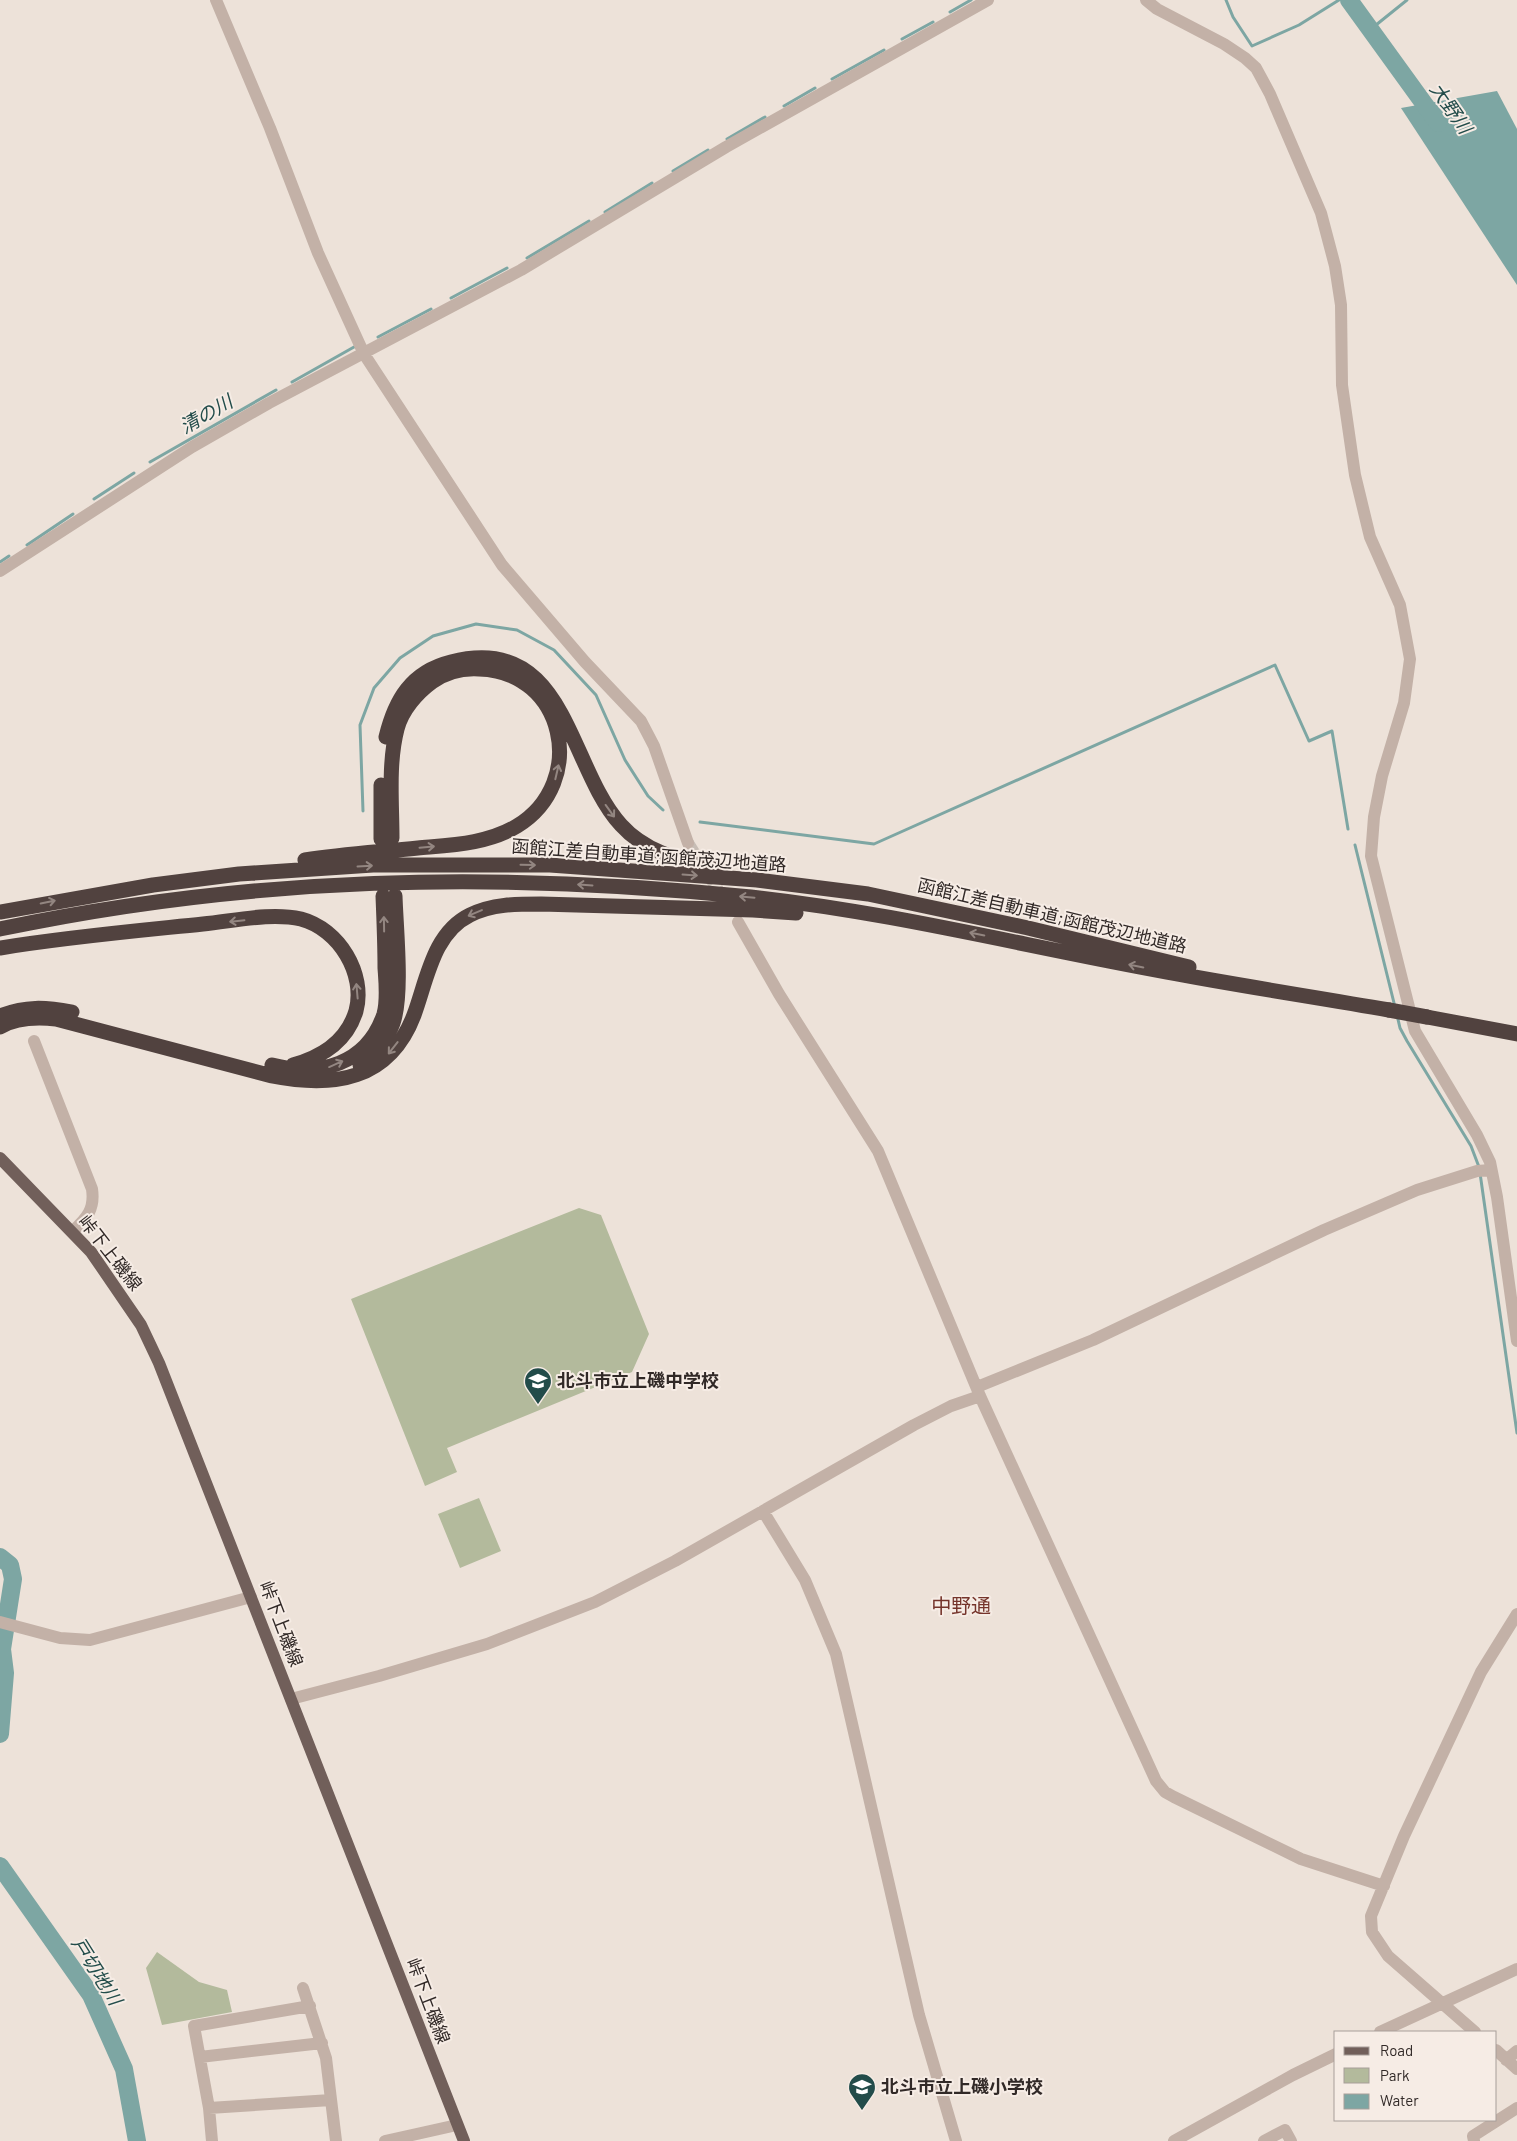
<svg xmlns="http://www.w3.org/2000/svg" width="1517" height="2141" font-family="Barlow,'Noto Sans JP',sans-serif">
	<rect width="100%" height="100%" fill="#ede2d9"/>
	<path fill="#b3ba9c" d="M579,1208l22,7 48,119 -17,38 -185,76 10,24 -32,14 -74,-187z
		M479,1498l22,53 -41,17 -22,-54z
		M157,1952l42,30 28,8 5,22 -70,13 -16,-57z"/>
	<path fill="#7da6a3" d="M1497,91l20,38v156l-116,-177z"/>
	<g fill="none" stroke-linecap="round" stroke-linejoin="round">
		<path stroke="#7da6a3" stroke-width="3" d="M1226,0l7,17 19,29 47,-21 40,-25
			M950,12l21,-12
			M1371,29l36,-29
			M902,39l31,-17
			M832,79l52,-29
			M784,106l31,-18
			M727,139l38,-22
			M673,171l35,-21
			M605,212l47,-29
			M527,258l62,-37
			M451,298l56,-30
			M378,337l53,-28
			M292,382l62,-35
			M150,462l126,-72
			M94,499l40,-26
			M27,545l46,-31
			M0,562l9,-6
			M363,811l-3,-86 14,-37 26,-30 33,-22 43,-12 41,6 37,20 42,45 29,65 23,36 15,14
			M700,822l174,22 401,-179 34,76 23,-10 16,98
			M1355,845l40,162
			M1397,1015l3,13 7,13 64,105 8,21
			M1480,1173l37,260"/>
		<path stroke="#7da6a3" stroke-width="18" d="M1349,0l89,123
			M0,1557l10,8 3,14 -11,70 3,24 -5,61
			M0,1866l91,129 33,74 13,72"/>
		<path stroke="#c7bdb5" stroke-width="12" stroke-dasharray="12 6" stroke-linecap="butt" d="M688,843l37,58"/>
		<path stroke="#c3b1a7" stroke-width="12" d="M216,0l54,128 48,125 46,101 138,211 83,97 56,59 13,25 34,97
			M1146,0l11,9 67,35 21,14 11,10 14,26 51,119 14,53 6,39 1,80 13,90 15,62 30,68 10,54 -6,44 -22,73 -8,41 -3,39 44,175 62,104 13,27 7,35 20,144
			M0,571l192,-124 77,-44 252,-133 205,-123 262,-147
			M738,922l41,72 99,157 102,245 176,385 9,11 9,5 127,62 83,27
			M34,1041l58,148c3,20 -5,29 -19,42
			M977,1387l116,-47 231,-110 93,-40 60,-19 14,-1
			M763,1511l42,69 31,74 83,361 37,126
			M0,1622l60,16 30,2 161,-43
			M291,1699l88,-23 108,-32 108,-42 80,-41 239,-136 37,-19 29,-10
			M303,1988l23,70 10,83
			M1380,2032l137,-63
			M1475,2032l-87,-76 -16,-24 -1,-16 33,-80 77,-164 36,-58
			M1496,2050l21,19
			M200,2057l122,-14
			M1506,2060l11,-9
			M209,2108l122,-8
			M212,2141l-3,-33 -15,-82 116,-20
			M385,2141l72,-16
			M1174,2141l119,-66 43,-21
			M1264,2141l21,-11 6,11
			M1474,2141l-1,-5 44,-28"/>
		<path stroke="#715f5a" stroke-width="12" d="M0,1158l91,94 50,73 18,38 305,778"/>
		<path stroke="#51423f" stroke-width="15" d="M386,737c9,-37 25,-65 65,-75 116,-30 116,104 170,163 27,30 65,36 102,46
			M381,839v-54
			M305,860c37,-6 75,-8 113,-12 33,-3 69,-4 99,-22 72,-44 48,-155 -38,-157 -17,-1 -33,3 -47,13 -15,11 -30,28 -35,47 -9,35 -5,74 -5,109
			M0,912l153,-27 86,-11 134,-9h177l207,15 111,14 160,34 161,39
			M0,929c253,-53 494,-58 751,-32 140,15 277,50 416,75 74,14 148,25 222,38
			M0,948c67,-11 135,-17 203,-24 31,-3 68,-12 98,-5 38,10 65,55 55,92 -9,30 -34,46 -63,54
			M0,1016c25,-10 45,-9 72,-4
			M1427,1017l90,17
			M0,1027c17,-10 37,-10 56,-8l216,57c61,12 117,5 142,-61 13,-35 19,-82 56,-100 22,-11 46,-11 71,-11l212,6 43,3
			M272,1065c47,12 95,0 112,-51 4,-14 2,-32 1,-46 0,-24 -1,-48 -2,-72
			M360,1065c13,-11 27,-26 33,-42 10,-29 3,-94 2,-127"/>
		<path stroke="#51423f" stroke-width="15" d="M1389,1010l38,7"/>
	</g>
	<defs><path id="oneway-shaft" d="M-6 0H5M1.5-3L5.5 0L1.5 3" fill="none" stroke-width="1.6" stroke-linecap="round" stroke-linejoin="round" transform="scale(1.25)"/></defs>
	<g stroke="#938681">
		<use href="#oneway-shaft" transform="translate(557 772) rotate(-77)"/>
		<use href="#oneway-shaft" transform="translate(610 811) rotate(54)"/>
		<use href="#oneway-shaft" transform="translate(427 847) rotate(-5)"/>
		<use href="#oneway-shaft" transform="translate(528 865) rotate(1)"/>
		<use href="#oneway-shaft" transform="translate(365 866) rotate(-3)"/>
		<use href="#oneway-shaft" transform="translate(690 875) rotate(4)"/>
		<use href="#oneway-shaft" transform="translate(585 885) rotate(-176)"/>
		<use href="#oneway-shaft" transform="translate(747 897) rotate(-175)"/>
		<use href="#oneway-shaft" transform="translate(48 902) rotate(-12)"/>
		<use href="#oneway-shaft" transform="translate(475 913) rotate(157)"/>
		<use href="#oneway-shaft" transform="translate(237 921) rotate(174)"/>
		<use href="#oneway-shaft" transform="translate(384 924) rotate(-91)"/>
		<use href="#oneway-shaft" transform="translate(977 934) rotate(-169)"/>
		<use href="#oneway-shaft" transform="translate(1136 966) rotate(-169)"/>
		<use href="#oneway-shaft" transform="translate(357 991) rotate(-95)"/>
		<use href="#oneway-shaft" transform="translate(393 1048) rotate(128)"/>
		<use href="#oneway-shaft" transform="translate(336 1064) rotate(-24)"/>
	</g>
	<defs>
		<g id="school-pin" transform="scale(1.4375)"><path d="M0 17L-7.5 6A9.5 9.5 0 1 1 7.5 6Z" fill="#224c4a" stroke="#f6ece5"/><path d="M0-5L7-2L0 1L-7-2ZM-4 1L0 2.5L4 1V4Q0 6-4 4Z" fill="#fff"/></g>
	</defs>
	<g fill-rule="evenodd">
		<use href="#school-pin" x="538" y="1381"/>
		<use href="#school-pin" x="862" y="2087"/>
	</g>
	<g text-anchor="middle" stroke-width="4" stroke-linejoin="round" paint-order="stroke">
		<g font-size="18" fill="#312927" stroke="#f6ece5">
			<text transform="translate(649 856) rotate(4)" y="6">函館江差自動車道;函館茂辺地道路</text>
			<text transform="translate(1052 916) rotate(13)" y="6">函館江差自動車道;函館茂辺地道路</text>
			<text transform="translate(110 1253) rotate(52)" y="6">峠下上磯線</text>
			<text transform="translate(281 1624) rotate(69)" y="6">峠下上磯線</text>
			<text transform="translate(428 2001) rotate(69)" y="6">峠下上磯線</text>
		</g>
		<g font-size="18" font-weight="bold" fill="#312927" stroke="#f6ece5" text-anchor="start">
			<text x="557" y="1387">北斗市立上磯中学校</text>
			<text x="881" y="2093">北斗市立上磯小学校</text>
		</g>
		<g font-size="19" font-style="italic" fill="#224c4a" stroke="#f6ece5">
			<text transform="translate(1451 108) rotate(55)" y="7">大野川</text>
			<text transform="translate(206 414) rotate(-30)" y="7">清の川</text>
			<text transform="translate(97 1971) rotate(58)" y="7">戸切地川</text>
		</g>
		<g font-size="20" fill="#75342b" stroke="#f6ece5">
			<text x="961" y="1613">中野通</text>
		</g>
	</g>
	<rect x="1334" y="2031" width="162" height="90" fill="#f6ece5" stroke="#a79e99"/>
	<rect x="1344" y="2047" width="25" height="8" fill="#715f5a" stroke="#a79e99"/>
	<text x="1380" y="2056" font-size="15" fill="#312927">Road</text>
	<rect x="1344" y="2068" width="25" height="15" fill="#b3ba9c" stroke="#a79e99"/>
	<text x="1380" y="2081" font-size="15" fill="#312927">Park</text>
	<rect x="1344" y="2094" width="25" height="15" fill="#7da6a3" stroke="#a79e99"/>
	<text x="1380" y="2106" font-size="15" fill="#312927">Water</text>
</svg>
